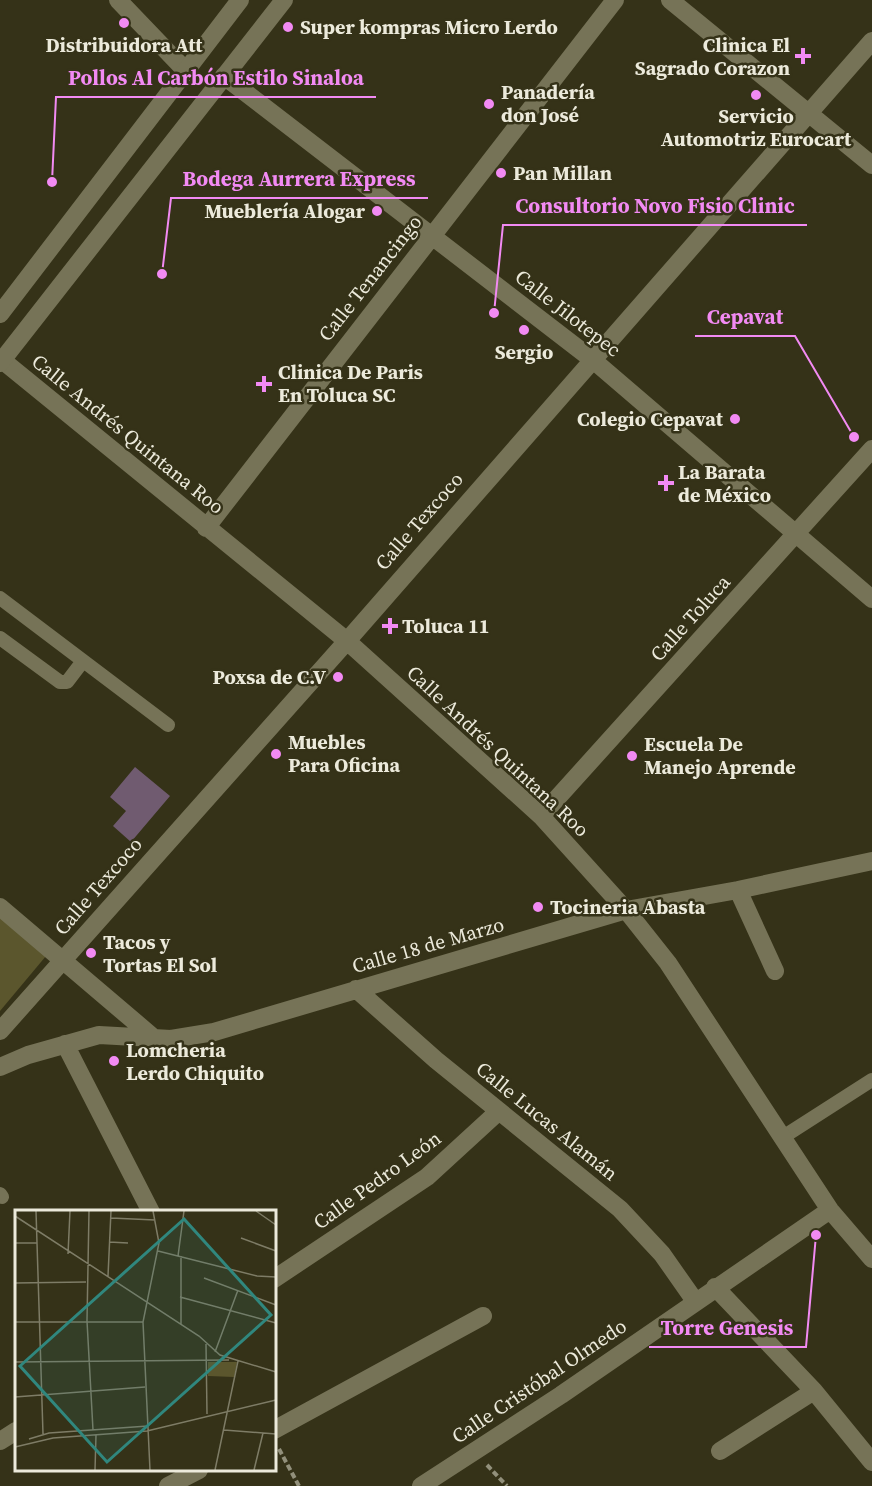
<svg xmlns="http://www.w3.org/2000/svg" width="872" height="1486" font-family="'Source Serif 4',serif">
	<rect width="100%" height="100%" fill="#353218"/>
	<path fill="#5b562d" d="M0,916l46,40 -46,55z"/>
	<path fill="#705b70" d="M135,767l35,29 -39,46 -18,-16 13,-15 -16,-14z"/>
	<g fill="none" stroke-linecap="round" stroke-linejoin="round">
		<path stroke="#92907b" stroke-width="4" stroke-dasharray="6 3" stroke-linecap="butt" d="M279,1449l20,37
			M487,1465l20,21"/>
		<path stroke="#767357" stroke-width="14" d="M0,598l168,127
			M0,638l60,44h7l16,-21
			M783,1137l89,-57
			M0,1194l2,3"/>
		<path stroke="#767357" stroke-width="18" d="M118,0l68,71
			M670,0l202,165
			M224,76l369,284 279,239
			M2,360l345,281 194,175 85,94 42,53 162,247 42,49
			M206,528l409,-528
			M541,816l331,-367
			M738,890l37,81
			M0,907l154,131
			M356,989l80,71 184,149 42,45 33,47
			M0,1031l347,-390 525,-600
			M65,1044l86,168
			M0,1067l28,-12 71,-20 72,4 43,-7 412,-122 112,-20 134,-29
			M274,1279l153,-102 72,-66
			M715,1287l99,104 58,71
			M274,1430l209,-114
			M0,1441l16,-10
			M720,1451l94,-60
			M168,1486l31,-16
			M421,1486l140,-91 269,-185"/>
		<path stroke="#767357" stroke-width="18" d="M0,314l240,-314
			M0,363l284,-363"/>
	</g>
	<g fill="#f28af3" stroke="#353218" stroke-width="2">
		<circle cx="124" cy="23" r="6"/>
		<circle cx="288" cy="27" r="6"/>
		<path d="M800 47h6v6h6v6h-6v6h-6v-6h-6v-6h6z"/>
		<circle cx="756" cy="95" r="6"/>
		<circle cx="489" cy="104" r="6"/>
		<circle cx="501" cy="173" r="6"/>
		<circle cx="377" cy="211" r="6"/>
		<circle cx="524" cy="330" r="6"/>
		<path d="M261 375h6v6h6v6h-6v6h-6v-6h-6v-6h6z"/>
		<circle cx="735" cy="419" r="6"/>
		<path d="M663 474h6v6h6v6h-6v6h-6v-6h-6v-6h6z"/>
		<path d="M387 617h6v6h6v6h-6v6h-6v-6h-6v-6h6z"/>
		<circle cx="338" cy="677" r="6"/>
		<circle cx="276" cy="754" r="6"/>
		<circle cx="632" cy="756" r="6"/>
		<circle cx="538" cy="907" r="6"/>
		<circle cx="91" cy="953" r="6"/>
		<circle cx="114" cy="1061" r="6"/>
	</g>
	<g text-anchor="middle" stroke-width="5" stroke-linejoin="round" paint-order="stroke">
		<g font-size="20" font-weight="bold" fill="#eceadb" stroke="#353218" text-anchor="start">
			<text x="300" y="34">Super kompras Micro Lerdo</text>
			<text x="124" y="52" text-anchor="middle">Distribuidora Att</text>
			<text x="790" y="52" text-anchor="end">Clinica El<tspan x="790" dy="23">Sagrado Corazon</tspan></text>
			<text x="501" y="99">Panadería<tspan x="501" dy="23">don José</tspan></text>
			<text x="756" y="123" text-anchor="middle">Servicio<tspan x="756" dy="23">Automotriz Eurocart</tspan></text>
			<text x="513" y="180">Pan Millan</text>
			<text x="365" y="218" text-anchor="end">Mueblería Alogar</text>
			<text x="524" y="359" text-anchor="middle">Sergio</text>
			<text x="278" y="379">Clinica De Paris<tspan x="278" dy="23">En Toluca SC</tspan></text>
			<text x="723" y="426" text-anchor="end">Colegio Cepavat</text>
			<text x="678" y="479">La Barata<tspan x="678" dy="23">de México</tspan></text>
			<text x="402" y="633">Toluca 11</text>
			<text x="326" y="684" text-anchor="end">Poxsa de C.V</text>
			<text x="288" y="749">Muebles<tspan x="288" dy="23">Para Oficina</tspan></text>
			<text x="644" y="751">Escuela De<tspan x="644" dy="23">Manejo Aprende</tspan></text>
			<text x="550" y="914">Tocineria Abasta</text>
			<text x="103" y="949">Tacos y<tspan x="103" dy="23">Tortas El Sol</tspan></text>
			<text x="126" y="1057">Lomcheria<tspan x="126" dy="23">Lerdo Chiquito</tspan></text>
		</g>
		<g font-size="20" fill="#eceadb" stroke="#353218">
			<text transform="translate(370 278) rotate(-52)" y="7">Calle Tenancingo</text>
			<text transform="translate(568 313) rotate(38)" y="7">Calle Jilotepec</text>
			<text transform="translate(128 434) rotate(39)" y="7">Calle Andrés Quintana Roo</text>
			<text transform="translate(419 521) rotate(-49)" y="7">Calle Texcoco</text>
			<text transform="translate(690 618) rotate(-48)" y="7">Calle Toluca</text>
			<text transform="translate(498 751) rotate(43)" y="7">Calle Andrés Quintana Roo</text>
			<text transform="translate(98 886) rotate(-49)" y="7">Calle Texcoco</text>
			<text transform="translate(428 945) rotate(-16)" y="7">Calle 18 de Marzo</text>
			<text transform="translate(547 1121) rotate(39)" y="7">Calle Lucas Alamán</text>
			<text transform="translate(377 1180) rotate(-36)" y="7">Calle Pedro León</text>
			<text transform="translate(539 1381) rotate(-34)" y="7">Calle Cristóbal Olmedo</text>
		</g>
	</g>
	<g transform="translate(15 1210)">
		<rect width="261" height="261" fill="#353218"/>
		<path d="M193,152h29l-3,15 -26,-1z" fill="#5b562d"/>
		<path fill="none" stroke="#7e7c66" stroke-width="1.5" d="M21,1l7,223M74,1l-2,110 6,109M241,1l20,14M0,6l184,120 21,19 56,17M96,8l44,2M226,28l35,13M94,32l19,1M0,33h22M143,41l99,25 19,1M53,44l2,-43M163,46l6,-45M93,66l3,-65M189,68l72,27M0,73l71,-1M165,87l96,26M0,112h128M166,115v-69M191,134l1,70M200,142l23,-62M0,152l214,-2M0,187l130,-10M209,220l52,4M14,229l20,-6 99,-7M0,237l38,-9 94,-7 129,-31M80,260l1,-35M135,260l-7,-148 16,-79 -6,-32M200,260l23,-109M239,260l9,-37"/>
		<path fill="#30877e" fill-opacity="0.15" stroke="#30877e" stroke-width="3" d="M169,9l87,96 -164,147 -87,-96z"/>
		<rect width="261" height="261" fill="none" stroke="#eceadb" stroke-width="3"/>
	</g>
	<path fill="none" stroke="#f28af3" stroke-width="2" d="M52 182L56 97H376M162 274L171 198H428M494 313L503 225H807M854 437L795 336H695M816 1235L806 1347H649"/>
	<g fill="#f28af3" stroke="#353218" stroke-width="2">
		<circle cx="52" cy="182" r="6"/>
		<circle cx="162" cy="274" r="6"/>
		<circle cx="494" cy="313" r="6"/>
		<circle cx="854" cy="437" r="6"/>
		<circle cx="816" cy="1235" r="6"/>
	</g>
	<g font-size="21" text-anchor="middle" font-weight="bold" fill="#f28af3" stroke="#353218" stroke-width="5" stroke-linejoin="round" paint-order="stroke">
		<text x="216" y="85">Pollos Al Carbón Estilo Sinaloa</text>
		<text x="299" y="186">Bodega Aurrera Express</text>
		<text x="655" y="213">Consultorio Novo Fisio Clinic</text>
		<text x="745" y="324">Cepavat</text>
		<text x="727" y="1335">Torre Genesis</text>
	</g>
</svg>
